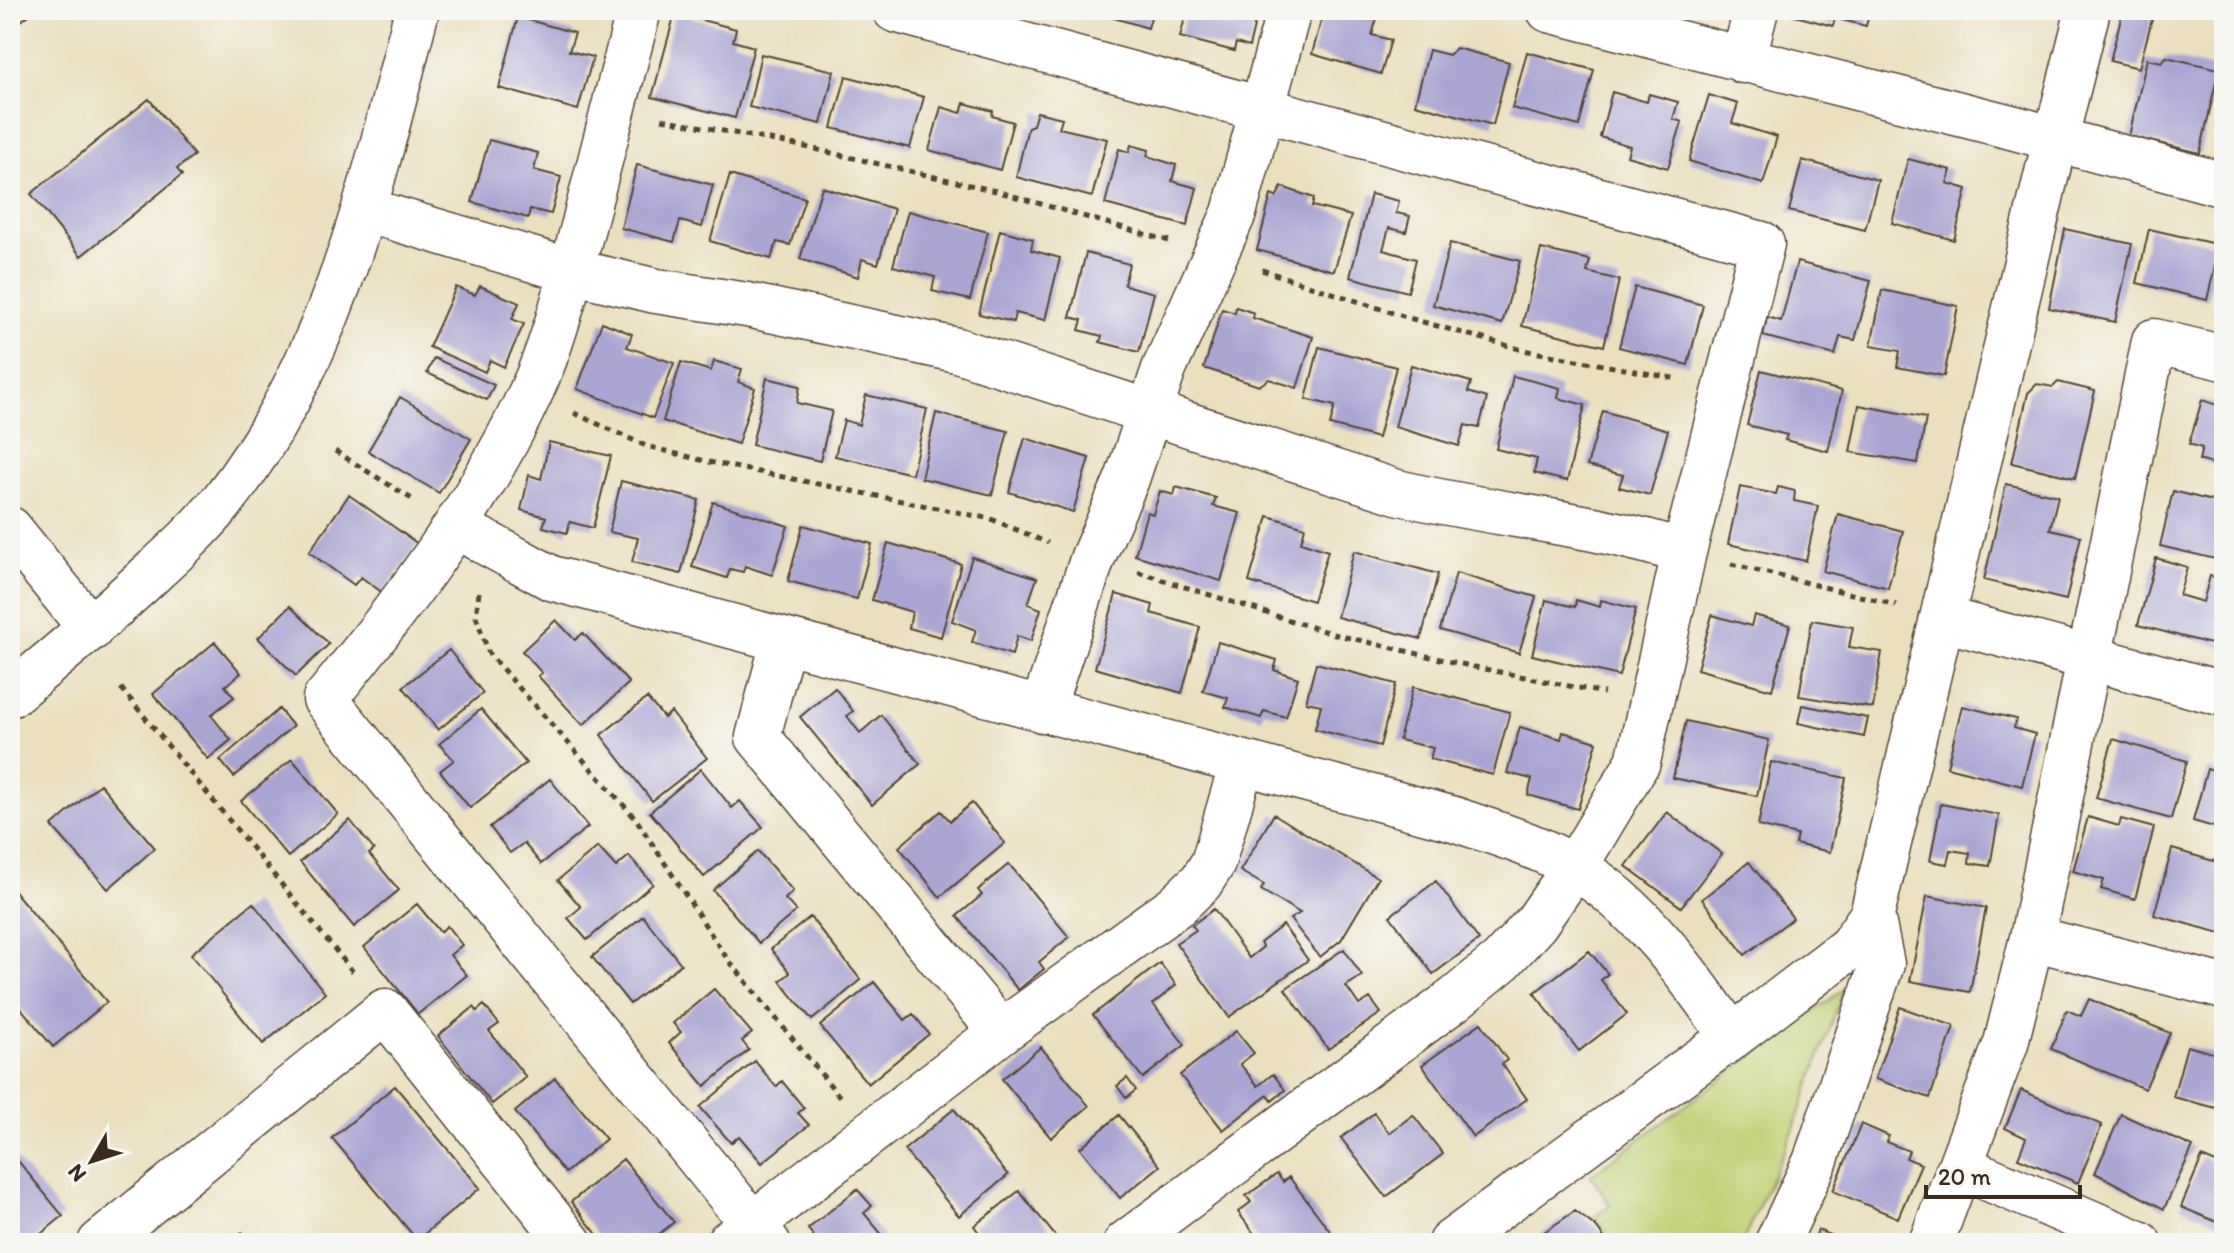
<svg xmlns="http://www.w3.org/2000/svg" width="2234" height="1253" font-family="Itim,sans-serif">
	<rect width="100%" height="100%" fill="#f6f6f2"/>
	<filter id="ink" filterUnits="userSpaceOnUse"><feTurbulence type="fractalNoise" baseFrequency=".0125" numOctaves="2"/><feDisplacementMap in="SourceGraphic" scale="16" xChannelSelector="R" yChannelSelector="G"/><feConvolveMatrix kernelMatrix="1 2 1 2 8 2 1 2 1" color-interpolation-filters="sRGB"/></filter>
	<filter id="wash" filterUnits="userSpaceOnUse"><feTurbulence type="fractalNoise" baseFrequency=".006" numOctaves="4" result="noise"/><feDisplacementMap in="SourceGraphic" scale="32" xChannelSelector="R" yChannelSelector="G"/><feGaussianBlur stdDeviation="1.8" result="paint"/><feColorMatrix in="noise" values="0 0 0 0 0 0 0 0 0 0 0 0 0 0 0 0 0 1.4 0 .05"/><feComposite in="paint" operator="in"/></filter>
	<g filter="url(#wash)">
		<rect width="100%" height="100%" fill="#ebe0be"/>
		<path fill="#c1d073" stroke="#7e7d48" stroke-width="2" d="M1844,989l-51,142 -51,112h-128l-19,-27 15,-11 -19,-30z"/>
		<g id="blocks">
			<path fill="#aba5d3" d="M10,10h25l-25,20z
				M1087,10h66l-5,18z
				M1187,10h63l-1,6 7,2 -7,29 -13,-4 -2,8 -54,-14z
				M1324,10h25l28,8 -5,17 19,5 -10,34 -69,-20z
				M1785,10h85l-4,16 -31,-8 -2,8 -49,-13z
				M2123,10l31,2 -15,56 -29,-7z
				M675,13l61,16 -3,12 21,6 -19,71 -83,-21z
				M518,17l57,16 -6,18 24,6 -15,53 -79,-22z
				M1456,48l53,14 -16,63 -78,-21 14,-54 20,5z
				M1527,52l67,18 -15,56 -67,-18z
				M761,54l73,17 -13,53 -72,-17z
				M2166,57l53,12 -19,84 -71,-17 18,-77 15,3z
				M846,76l78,21 -14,51 -78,-20z
				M1612,92l35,10 2,-8 29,8 -5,17 9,3 -14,46 -41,-12 3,-10 -30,-9z
				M1709,95l29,9 -6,19 45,14 -14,47 -74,-23z
				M149,99l45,56 -17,14 5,6 -101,81 -50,-62z
				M964,103l29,8 -1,5 21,6 -13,48 -71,-20 12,-43 20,6z
				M1037,112l25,6 -3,10 48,11 -15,58 -76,-20 12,-50 5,-2z
				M489,140l49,13 -4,17 27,7 -10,37 -21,-5 -2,9 -56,-16z
				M1131,145l18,5 -2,6 29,9 -4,16 25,7 -10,38 -82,-22 14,-55 10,3z
				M1908,159l43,11 -4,13 20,6 -13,51 -62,-17z
				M1802,160l76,20 -13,50 -76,-19z
				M637,165l76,20 -11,42 -22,-6 -6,21 -53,-14z
				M730,175l75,23 -15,47 -13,-3 -6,17 -61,-18z
				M822,187l72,22 -16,55 -16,-5 -4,18 -58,-18z
				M1282,187l32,11 -2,8 39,10 -17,55 -77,-21 14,-55 5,2z
				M1371,194l28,7 -3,12 14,3 -4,16 -17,-4 -6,22 33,9 -8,33 -58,-15z
				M908,211l80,21 -18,68 -38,-9 3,-14 -42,-11z
				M2065,229l67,15 -17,78 -66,-14z
				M2149,229l71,16 -13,55 -70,-17z
				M1000,230l33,9 -2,11 29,8 -15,62 -30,-7 -2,9 -34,-8z
				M1450,243l70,18 -18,63 -69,-19z
				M1541,249l49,11 -3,12 32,8 -15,66 -82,-20z
				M1086,253l43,11 -5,21 30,8 -15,59 -39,-10 2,-6 -23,-6 3,-10 -12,-3z
				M1797,262l74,19 -16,59 -15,-3 -5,18 -72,-19 4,-19 14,4z
				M480,286l39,17 -7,16 12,5 -20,43 -14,-7 -5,12 -56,-25 27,-60 19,8z
				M1635,287l68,18 -15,60 -69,-18z
				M1882,290l76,16 -14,70 -47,-9 3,-16 -29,-5z
				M1236,307l18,6 -1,5 60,19 -16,51 -28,-9 -10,7 -55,-18 18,-59 13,4z
				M602,322l30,12 -5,13 47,16 -21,55 -76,-29z
				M1319,347l77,20 -18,71 -48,-13 5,-19 -29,-7z
				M434,358l60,27 -7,15 -60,-27z
				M714,361l28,8 -4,13 17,6 -17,56 -75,-23 18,-59 30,9z
				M1411,365l60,17 -3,10 19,6 -8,30 -14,-3 -6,21 -64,-19z
				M1761,370l81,21 -14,60 -43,-11 2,-5 -40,-10z
				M1513,376l47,12 -2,10 27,7 -18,76 -33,-8 3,-14 -41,-10z
				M767,378l33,8 -3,17 35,8 -12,50 -68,-16z
				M2058,382l37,9 -20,87 -63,-15 16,-70 9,-9 16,3z
				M866,395l61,14 -15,65 -77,-18 9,-36 15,5z
				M400,397l71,42 -32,54 -71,-42z
				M2202,400l22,7v61l-25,-8 3,-12 -13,-4z
				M1859,405l67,13 -8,45 -68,-11z
				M1603,411l65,19 -18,65 -31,-8 4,-12 -36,-9z
				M936,413l72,18 -16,64 -71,-17z
				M1025,438l64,20 -16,54 -64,-20z
				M549,442l62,14 -18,72 -23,-6 -3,11 -24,-6 3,-10 -25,-7 8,-35 12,4z
				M621,481l78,19 -18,74 -49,-12 6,-24 -29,-6z
				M2006,484l52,12 -8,33 31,7 -15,64 -82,-20z
				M1176,487l40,11 -3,8 27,7 -19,68 -86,-26 12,-43 6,2 7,-23 14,4z
				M1740,487l36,7 2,-7 17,4 -1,10 24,5 -12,55 -78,-17z
				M2173,491l51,13v57l-64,-15z
				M349,495l69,49 -35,49 -22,-16 -7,8 -45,-33z
				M713,502l75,24 -16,49 -27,-9 -2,6 -13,-3 -3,9 -35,-11z
				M1838,514l65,17 -15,57 -65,-17z
				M1268,516l37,11 -4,15 27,9 -15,50 -64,-19z
				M803,525l69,19 -15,55 -69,-18z
				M888,543l73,21 -20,73 -32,-9 3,-16 -40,-12z
				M1354,551l84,23 -17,65 -84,-22z
				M972,557l65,21 -9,26 13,5 -10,32 -14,-5 -5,19 -40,-13 4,-12 -24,-9z
				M2156,558l31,9 -8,28 24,7 7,-26 14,4 -2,67 -84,-22z
				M1456,573l80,24 -17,56 -79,-23z
				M1116,594l37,11 -2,8 49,14 -18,66 -87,-25z
				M1546,600l29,7 1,-7 24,7 1,-7 35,9 -17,67 -87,-21z
				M290,606l39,38 -33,32 -38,-38z
				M1712,615l39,11 3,-11 36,10 -18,65 -75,-21z
				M556,620l19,20 8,-7 46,50 -46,42 -45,-49 4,-3 -20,-22z
				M1812,620l41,7 -4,20 33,5 -9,56 -74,-12z
				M215,642l26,31 -16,13 9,11 -23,18 20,25 -23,19 -55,-65z
				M1218,642l59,18 -3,10 24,8 -12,39 -22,-6 -3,7 -36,-11 3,-9 -25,-7z
				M449,650l34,43 -45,37 -35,-43z
				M1316,663l80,21 -16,62 -65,-17 6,-24 -15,-3z
				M1413,687l97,25 -17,63 -63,-16 3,-11 -34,-8z
				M835,688l18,23 -6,5 13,17 21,-18 39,49 -48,41 -72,-88z
				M647,698l17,20 7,-6 36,46 -55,43 -51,-66z
				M1802,705l66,13 -4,19 -66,-14z
				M1962,706l54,13 -2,9 21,6 -13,52 -75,-19z
				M279,709l14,17 -59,51 -14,-17z
				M481,709l45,54 -56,45 -30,-37 14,-11 -15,-16z
				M1686,721l83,19 -12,56 -84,-18z
				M1520,727l41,12 2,-7 34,10 -19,67 -50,-14 4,-16 -25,-6z
				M2113,739l74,22 -16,58 -75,-21z
				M292,759l46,55 -50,43 -47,-56z
				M1771,762l75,16 -16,74 -35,-8 2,-9 -39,-9z
				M701,769l31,39 8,-7 23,26 -59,50 -54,-65z
				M2207,769l17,5v56l-31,-9z
				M550,779l38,48 -47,37 -17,-21 -14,10 -20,-26z
				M100,784l55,64 -47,41 -56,-63z
				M972,803l33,40 -65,54 -41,-50 42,-36 9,10z
				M1941,804l58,11 -9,51 -21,-3 1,-10 -20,-3 -3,14 -17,-3z
				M1667,812l55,42 -41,53 -55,-41z
				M1274,814l104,64 -37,62 -21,17 -30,-38 10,-6 -39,-23 3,-5 -24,-14z
				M2088,817l31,9 2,-7 33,9 -19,71 -34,-10 3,-9 -31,-9z
				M350,820l24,30 -5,4 30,36 -45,37 -54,-65z
				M598,847l18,20 13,-11 24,28 -66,56 -19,-22 13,-11 -23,-27z
				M2172,849l52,15v70l-70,-19z
				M758,851l35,40 -8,8 11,12 -37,32 -46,-53z
				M1749,862l44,56 -48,37 -43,-56z
				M1009,864l60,73 -30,25 5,7 -26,21 -61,-74 25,-21 -4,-5z
				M1436,881l43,59 -46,34 -43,-58z
				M10,886l97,116 -54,45 -43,-52z
				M1927,896l59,12 -16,84 -60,-11z
				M253,903l72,90 -62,51 -72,-90z
				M417,904l23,28 7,-6 15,19 -12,10 17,20 -49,39 -54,-67z
				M1214,909l35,49 14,-11 -3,-4 23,-18 25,35 -79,57 -53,-74 20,-13 -4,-5z
				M643,916l38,48 -51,40 -38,-47z
				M810,917l51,63 -49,40 -32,-39 10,-8 -19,-24z
				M1344,949l18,27 -16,10 13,19 11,-7 11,15 -53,36 -43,-60z
				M1589,951l19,23 -7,6 26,34 -48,37 -45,-58z
				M1160,963l16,22 -23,19 32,41 -42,33 -50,-63z
				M874,982l31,38 8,-6 16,20 -61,50 -48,-58z
				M714,989l38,44 -10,8 7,9 -44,36 -36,-43 12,-11 -8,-9z
				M2089,999l81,34 -25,56 -94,-40 16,-39 14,6z
				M484,1005l15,19 -10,7 37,46 -34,27 -54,-68 36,-29 3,4z
				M1900,1007l54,19 -24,72 -55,-19z
				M1481,1023l26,37 -5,4 25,35 -54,38 -51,-72z
				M1236,1031l18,22 -14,11 18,22 15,-12 12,16 -13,11 -4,-6 -45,35 -43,-55z
				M2187,1046l37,10v54l-51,-13z
				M1041,1047l48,59 -38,32 -49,-59z
				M755,1061l21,26 6,-6 22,27 -6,5 11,12 -47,38 -23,-27 -8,7 -31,-36z
				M555,1078l51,61 -41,34 -50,-61z
				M1127,1078l9,12 -10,8 -9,-12z
				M395,1086l85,102 -63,52 -85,-102z
				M2021,1090l81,35 -24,58 -60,-25 8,-20 -21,-10z
				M954,1109l54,66 -49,41 -55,-66z
				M1374,1113l15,20 24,-18 30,39 -57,43 -45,-59z
				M2121,1114l72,33 -29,62 -69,-36z
				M1119,1115l41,51 -40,32 -40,-50z
				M1861,1124l28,12 -3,6 23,9 -3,7 15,6 -23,54 -65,-27z
				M10,1151l53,65 -31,25 1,2h-23z
				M2224,1153v72l-43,-18 21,-50 16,7z
				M623,1159l51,63 -26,21h-44l-33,-41z
				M1277,1174l6,8 6,-5 44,58 -11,8h-61l-23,-31 13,-10 -5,-6z
				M857,1189l15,17 -8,7 25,30h-70l-11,-14z
				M1019,1191l38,47 -6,5h-64l-13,-17z
				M1575,1211l21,16 12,16h-80z
				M1818,1230l33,13h-38z
				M242,1232l10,11h-24z"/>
		</g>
	</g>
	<g filter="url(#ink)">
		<use href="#blocks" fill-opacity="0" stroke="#554536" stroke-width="2"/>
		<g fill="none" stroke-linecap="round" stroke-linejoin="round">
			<g stroke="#554536" stroke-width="47">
				<path id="street" d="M639,10c-19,72 -37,144 -56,217 -15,56 -28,114 -53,167 -53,114 -126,208 -205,305l443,544
					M895,10l867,234 -78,308 -46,210 -63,105 -39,56 -34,37 -47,39 -329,244
					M1549,10l466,118 209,57
					M1743,61l13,-51
					M366,210l205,61 85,20 91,14 210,45 440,142c95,23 195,30 287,60
					M457,527l94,51 903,241c40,14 83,26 120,48 65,37 116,110 158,170
					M1943,619l281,75
					M783,642l-25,95 243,295
					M1042,710l51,-153 34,-78 37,-110 70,-156 55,-203
					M2032,938l192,49
					M1961,1167l178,76
					M100,1243l285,-232 185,232
					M728,1243l273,-211 176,-127 24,-23 12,-19 29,-100
					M1450,1243l282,-206 118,-90 22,-32 174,-738 42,-167
					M1777,1243l38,-81 67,-198 -10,-49
					M1931,1243l75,-200 26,-105 122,-597 70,17"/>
			</g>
			<g stroke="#554536" stroke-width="47">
				<path id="secondary" d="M10,529l81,100
					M10,695c49,-40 97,-80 143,-123 24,-22 48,-44 68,-69 113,-143 152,-321 196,-493"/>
			</g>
			<path stroke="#554536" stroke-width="5" stroke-dasharray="6 6" stroke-linecap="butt" d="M662,119l139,27 195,45 173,50
				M1262,270l147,48 114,32 155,29
				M574,413l72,33 63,16 282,57 57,24
				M335,451l80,50
				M1731,564l165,41
				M1138,572l195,62 137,32 134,27
				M479,592l-3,24 13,38 147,165 90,138 114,140
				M121,688l233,285"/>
			<use href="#street" stroke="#fff" stroke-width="44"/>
			<use href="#secondary" stroke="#fff" stroke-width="44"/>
		</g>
	</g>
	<rect width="2234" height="1253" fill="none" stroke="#f6f6f2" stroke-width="40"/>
	<g transform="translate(92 1161) rotate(231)" stroke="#f6f6f2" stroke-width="6" paint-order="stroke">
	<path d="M0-6L14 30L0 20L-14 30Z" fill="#3b2a1e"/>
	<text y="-12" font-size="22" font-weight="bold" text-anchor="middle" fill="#3b2a1e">N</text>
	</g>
	<path d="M1926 1185v12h154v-12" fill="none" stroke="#3b2a1e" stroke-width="4"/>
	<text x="1938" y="1185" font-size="24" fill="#3b2a1e" stroke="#f6f6f2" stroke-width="6" paint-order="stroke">20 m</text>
</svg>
